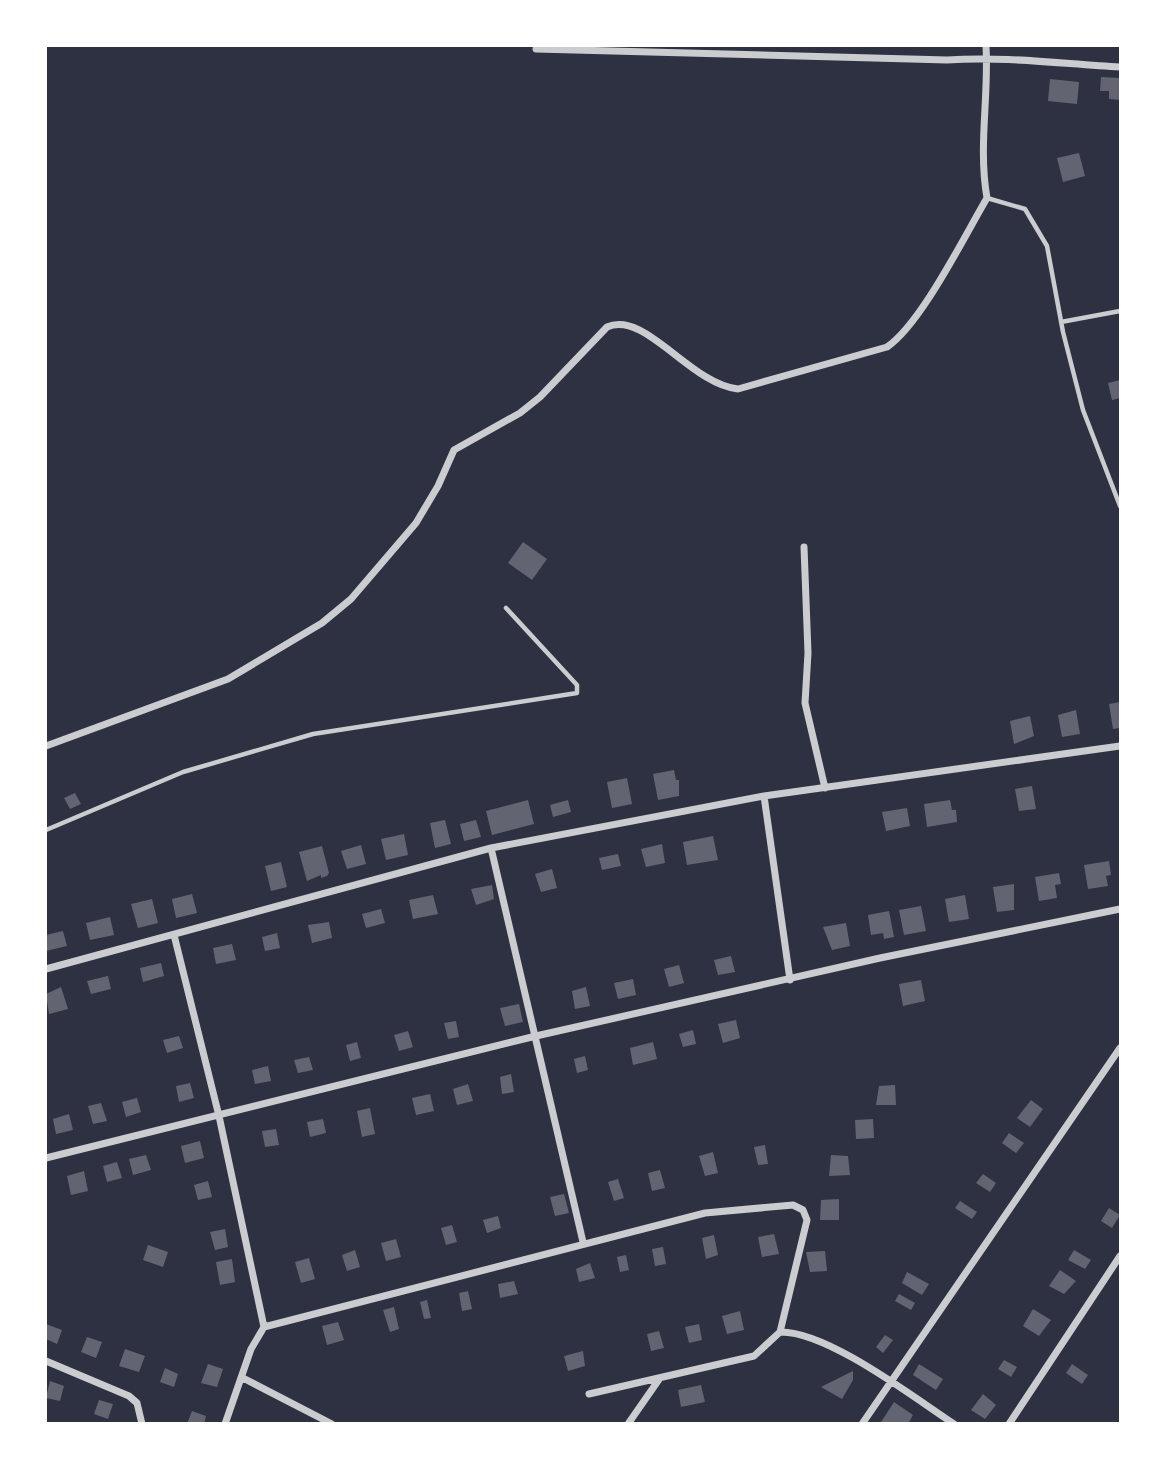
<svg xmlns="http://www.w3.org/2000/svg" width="1166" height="1469" font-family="Barlow,sans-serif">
	<rect width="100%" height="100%" fill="#2d3142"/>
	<path fill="#626471" d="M1101,77l19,1v22l-11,-1v-8h-9z
		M1050,79l29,3 -2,22 -29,-3z
		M1079,153l6,23 -22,6 -6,-24z
		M1120,380v18l-8,2 -4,-17z
		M523,542l24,17 -15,21 -24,-17z
		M1120,702v26l-7,1 -4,-25z
		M1076,710l4,24 -18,3 -4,-22z
		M1030,716l4,20 -20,8 -4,-23z
		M674,770l2,10h3v16l-21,4 -5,-26z
		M627,778l5,26 -20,4 -5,-26z
		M1032,786l4,23 -17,2 -4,-22z
		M75,793l6,11 -11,5 -6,-11z
		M528,800l6,24 -42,11 -6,-24z
		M568,800l3,12 -18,5 -3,-12z
		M950,800l2,10h4l1,12 -30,5 -3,-23z
		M907,808l3,18 -24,5 -4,-19z
		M445,820l6,24 -16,4 -5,-25z
		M476,820l5,17 -17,4 -4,-17z
		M404,834l4,21 -22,5 -5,-21z
		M713,836l5,24 -31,5 -4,-23z
		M662,844l3,19 -19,4 -5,-18z
		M361,845l5,19 -19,5 -6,-18z
		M322,846l7,27 -2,3 -6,2v-3l-14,6 -8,-29z
		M618,854l3,12 -19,4 -3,-12z
		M1109,861l2,14 -5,1 2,10 -20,3 -4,-24z
		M281,862l6,25 -16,4 -6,-25z
		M552,869l5,19 -16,4 -6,-18z
		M1059,873l2,11 -6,1 2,13 -18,3 -4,-24z
		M1014,884v26l-17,2 -4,-25z
		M492,885l2,14 -18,6 -5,-16z
		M192,894l5,19 -21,5 -4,-19z
		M433,895l5,19 -25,5 -4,-19z
		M965,895l4,24 -20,3 -4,-23z
		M152,899l6,24 -20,5 -7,-24z
		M921,906l5,25 -22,4 -5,-25z
		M381,909l4,14 -19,5 -4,-14z
		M889,911l5,26 -10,2 -1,-6 -12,2 -3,-20z
		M110,917l4,18 -24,5 -4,-17z
		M329,922l3,16 -20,5 -4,-18z
		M846,923l4,23 -18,4 -9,-23z
		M63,931l4,15 -21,5v-16z
		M277,933l3,15 -15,3 -3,-14z
		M232,944l4,16 -20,4 -3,-16z
		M731,956l4,16 -17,3 -4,-15z
		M161,963l3,13 -21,6 -3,-14z
		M679,965l5,18 -15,4 -5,-18z
		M108,976l3,13 -20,5 -4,-13z
		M633,979l3,16 -18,4 -4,-16z
		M921,980l4,21 -22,5 -4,-22z
		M61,987l7,22 -19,5 -3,-20z
		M586,987l4,19 -15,3 -3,-18z
		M519,1004l4,18 -18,4 -5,-18z
		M736,1020l4,18 -17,5 -5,-19z
		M456,1021l3,16 -11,2 -4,-16z
		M693,1030l3,14 -13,3 -4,-13z
		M408,1031l5,16 -14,4 -5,-16z
		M179,1036l4,12 -16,5 -4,-13z
		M357,1042l4,16 -11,3 -4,-16z
		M653,1042l4,17 -24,6 -3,-17z
		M585,1056l3,14 -11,3 -3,-14z
		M309,1057l4,13 -15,3 -4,-13z
		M268,1066l3,15 -16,3 -3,-14z
		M511,1074l3,18 -12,2 -2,-17z
		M190,1083l4,15 -15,4 -3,-16z
		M468,1084l5,17 -16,4 -4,-16z
		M895,1085l1,20h-20l3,-19z
		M430,1094l4,17 -18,4 -4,-17z
		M137,1098l4,14 -15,5 -4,-15z
		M1031,1100l12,9 -13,18 -13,-9z
		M101,1103l6,18 -14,3 -5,-18z
		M370,1108l5,26 -13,3 -5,-26z
		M69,1114l4,16 -17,4 -3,-15z
		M323,1119l3,14 -16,4 -3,-15z
		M873,1119l1,19 -18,1 -1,-19z
		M276,1129l3,16 -14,2 -3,-16z
		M1009,1133l15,10 -8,10 -14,-10z
		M200,1141l4,17 -19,5 -4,-17z
		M765,1145l3,19 -10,1 -4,-18z
		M713,1152l5,21 -13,3 -6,-20z
		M146,1155l5,15 -18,5 -4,-16z
		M831,1155l17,1 2,19 -21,1z
		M117,1162l5,16 -15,4 -4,-16z
		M660,1170l5,18 -13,3 -4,-18z
		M84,1171l4,20 -17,4 -4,-19z
		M983,1174l13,9 -6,9 -14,-9z
		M618,1179l6,19 -10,3 -6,-19z
		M208,1181l4,16 -14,3 -4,-15z
		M564,1194l5,19 -14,3 -5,-19z
		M839,1199v21h-19l1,-20z
		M960,1201l17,11 -5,7 -17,-11z
		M1109,1208l11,7 -8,13 -11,-7z
		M498,1216l3,12 -14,5 -4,-13z
		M452,1225l5,17 -11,3 -5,-17z
		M225,1229l3,18 -13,3 -5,-18z
		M774,1234l5,20 -17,3 -4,-20z
		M714,1235l4,20 -12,4 -4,-21z
		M396,1239l5,18 -15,4 -5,-18z
		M148,1245l20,7 -5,15 -20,-7z
		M663,1247l3,17 -11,2 -3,-17z
		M355,1250l5,17 -13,4 -5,-16z
		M1074,1250l17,10 -6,9 -17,-9z
		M825,1251l2,20 -17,1 -4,-20z
		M626,1255l3,15 -9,2 -3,-15z
		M309,1258l6,21 -14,4 -6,-21z
		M232,1259l3,23 -15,3 -4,-23z
		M590,1263l5,15 -16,4 -3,-13z
		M1060,1270l16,11 -12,13 -15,-8z
		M907,1272l22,12 -7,11 -20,-12z
		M514,1281l4,13 -18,4 -2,-14z
		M468,1291l4,18 -10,2 -3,-18z
		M899,1294l16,9 -4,7 -16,-9z
		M427,1300l4,18 -7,1 -4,-17z
		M394,1307l5,22 -9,3 -7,-22z
		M1033,1309l18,11 -12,16 -16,-10z
		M740,1311l4,19 -17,4 -5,-18z
		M338,1322l6,18 -17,5 -5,-19z
		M46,1324l16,6 -5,14 -11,-5z
		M699,1324l3,16 -13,3 -4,-16z
		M659,1331l5,17 -13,3 -4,-17z
		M885,1335l8,5 -10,13 -7,-6z
		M87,1337l15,5 -6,16 -15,-6z
		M125,1349l20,7 -6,16 -20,-6z
		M583,1351l2,15 -17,5 -4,-15z
		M1004,1360l13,7 -6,10 -13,-8z
		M208,1364l15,5 -6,18 -16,-4z
		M919,1364l24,15 -7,11 -23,-15z
		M1072,1364l16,11 -6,9 -16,-11z
		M165,1368l13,6 -4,13 -14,-5z
		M853,1371v9l-11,19 -21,-12z
		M50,1381l14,5 -4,15 -14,-3z
		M701,1385l4,17 -24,5 -3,-17z
		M983,1394l13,11 -11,14 -14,-9z
		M99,1400l14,4 -5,15 -14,-5z
		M894,1402l19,13 -5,9 -27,-2z
		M192,1411l14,5 -2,8h-17z"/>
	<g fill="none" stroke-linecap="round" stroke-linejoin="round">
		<path stroke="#caccd0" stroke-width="4.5" d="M987,198l38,11 22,37 16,86 20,78 37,96
			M1061,322l59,-11
			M46,830l137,-58 130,-38 264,-41v-8l-71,-77"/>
		<path stroke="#caccd0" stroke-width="7" d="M536,49l411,11c57,-4 116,4 173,7
			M804,547l4,106 -3,50 20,85
			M46,746l182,-67 94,-56 29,-24 65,-76 22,-37 16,-36 66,-37 20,-16 67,-70c38,-17 83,57 131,62l149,-42c34,-23 77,-110 100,-149 -9,-51 2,-101 -1,-152
			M764,796l26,184
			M491,848l92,394
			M174,935l45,181 45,211 -13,22 -26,75
			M46,969l445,-121 273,-52 356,-50
			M46,1158l490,-122 344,-78 240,-49
			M264,1327l441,-114 88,-8 10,5 4,10 -27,112
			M46,1361l83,35 8,7 5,21
			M243,1378l89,46
			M589,1394l165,-38 26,-24c47,-1 133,65 174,92
			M628,1424l32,-46
			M862,1424l258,-376
			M1009,1424l111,-168"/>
	</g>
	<rect width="1166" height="1469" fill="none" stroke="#ffffff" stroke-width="94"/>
</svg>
